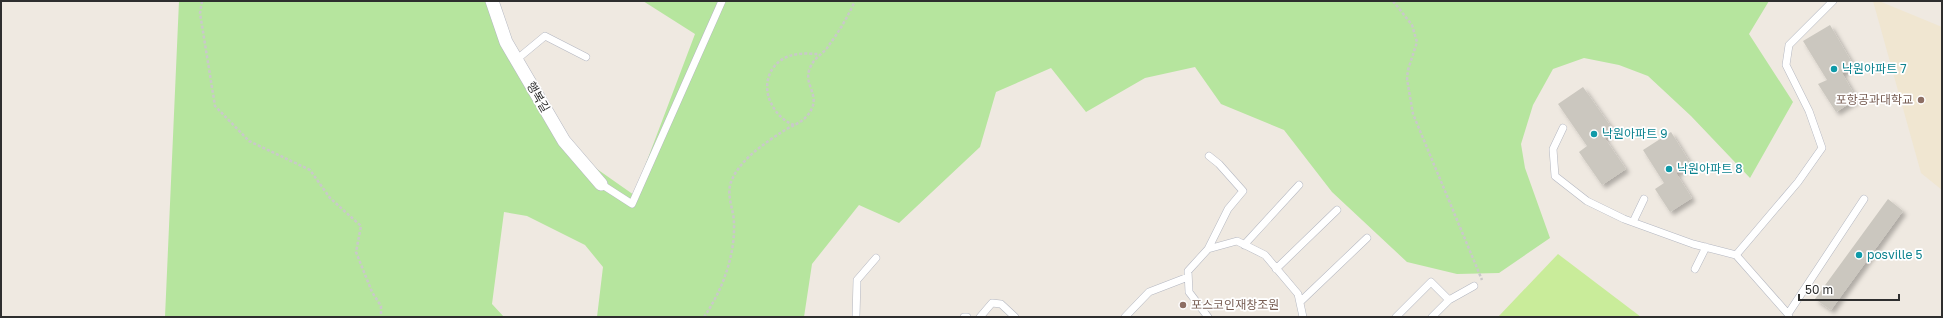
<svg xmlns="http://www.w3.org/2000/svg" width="1943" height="318" font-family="'Golos Text','Noto Sans KR',sans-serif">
	<defs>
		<filter id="shadow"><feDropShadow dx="3.5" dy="3.5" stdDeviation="2" flood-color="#0004"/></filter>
	</defs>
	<rect width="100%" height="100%" fill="#efe9e1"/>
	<path fill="#f0e6d1" d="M1873,1h6l63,26v163l-21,-17z"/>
	<path fill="#b6e59e" d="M179,1h307l71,140 77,54 61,-161 -52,-33h1126l-20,33 44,68 -43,76 -59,-62 -43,-40 -29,-11 -35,-7 -31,11 -20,36 -12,39 4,24 25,70 -51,35 -42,1 -50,-12 -75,-70 -48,-62 -63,-26 -26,-37 -50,11 -59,34 -35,-44 -55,24 -16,55 -81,76 -40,-18 -47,59 -8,53h-207l6,-50 -18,-22 -58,-29 -23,-4 -12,92 12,13h-339z"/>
	<path fill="#c9ec9a" d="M1558,254l83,63h-143z"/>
	<path fill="#cbc7bf" filter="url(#shadow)" d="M1830,25l24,41 -12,7 15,26 -21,13 -18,-28 9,-4 -24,-39z
		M1583,87l31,44 -10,6 22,32 -24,16 -23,-33 8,-6 -29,-42z
		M1671,132l20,32 -15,9 16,25 -22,14 -15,-23 9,-6 -21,-33z
		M1888,199l15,12 -72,99 -16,-11z"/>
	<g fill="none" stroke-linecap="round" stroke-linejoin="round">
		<g stroke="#b4b7c1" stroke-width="8">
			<path id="service" d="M516,60l29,-24 41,21
				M1563,128l-10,21 2,27 32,25 37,18 69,25 43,11 52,59 1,3
				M601,184l31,20 90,-203
				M1633,222l11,-23
				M1244,245l55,-60
				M1208,249l20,-40 15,-18 -24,-27 -10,-8
				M1736,255l62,-73 24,-34 -13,-37 -23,-46 3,-20 44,-44
				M1276,269l61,-59
				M1695,269l11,-22
				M1449,300l25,-14
				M1300,302l67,-64
				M1788,314l76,-115
				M856,317l1,-37 19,-22
				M964,317h3
				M980,317l12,-14 9,1 14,13
				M1125,317l24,-25 39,-15
				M1208,317l-19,-25 -1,-21 20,-22 29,-8 28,14 33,39 5,23
				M1396,317l35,-35 18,18 -17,17"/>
		</g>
		<g stroke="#b4b7c1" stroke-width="14">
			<path id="minor" d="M492,1l14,41 58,99 37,43"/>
		</g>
		<path stroke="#c9c9c9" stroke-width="2.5" stroke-dasharray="3 2" stroke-linecap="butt" d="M202,1l-2,12 15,93 34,35 61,29 20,28 31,28 -5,26 16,40 9,14v11
			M1393,1l19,24 5,17 -9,28 -1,9 6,35 69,166
			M794,125c-11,-4 -19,-13 -24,-24 -9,-22 4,-45 29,-47 6,-1 13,0 19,0
			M704,317c18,-26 31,-61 30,-93 0,-14 -8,-29 -3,-42 8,-22 35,-40 54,-52 8,-5 16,-7 22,-14 17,-20 -5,-30 3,-48 4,-11 14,-14 19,-23 10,-13 19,-29 26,-44"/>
		<use href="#service" stroke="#fff" stroke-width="7"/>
		<use href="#minor" stroke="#fff" stroke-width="13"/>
	</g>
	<g fill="#0f9aa8" stroke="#fff" stroke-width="1.5">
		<circle cx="1834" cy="69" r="4"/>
		<circle cx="1594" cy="134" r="4"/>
		<circle cx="1669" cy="169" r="4"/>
		<circle cx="1859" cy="255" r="4"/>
	</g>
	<g fill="#8d6e63" stroke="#fff" stroke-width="1.5">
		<circle cx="1921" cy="100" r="4"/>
		<circle cx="1183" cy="305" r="4"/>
	</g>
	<g text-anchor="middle" stroke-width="3.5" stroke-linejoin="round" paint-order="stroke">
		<g font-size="12" fill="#0d838f" stroke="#fff" text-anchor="start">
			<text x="1842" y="73">낙원아파트 7</text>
			<text x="1602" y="138">낙원아파트 9</text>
			<text x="1677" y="173">낙원아파트 8</text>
			<text x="1867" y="259">posville 5</text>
		</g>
		<g font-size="12" fill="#2e2e2e" stroke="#fff">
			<text transform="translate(538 97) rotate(60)" y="4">행복길</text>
		</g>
		<g font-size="12" fill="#785e54" stroke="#fff" text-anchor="end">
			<text x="1913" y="104">포항공과대학교</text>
			<text x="1191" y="309" text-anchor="start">포스코인재창조원</text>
		</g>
	</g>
	<rect width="1943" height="318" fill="none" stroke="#2e2e2e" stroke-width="4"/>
	<path d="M1799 294v6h100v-6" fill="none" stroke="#2e2e2e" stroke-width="2"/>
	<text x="1805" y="294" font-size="12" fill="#2e2e2e" stroke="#ffffff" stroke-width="3" paint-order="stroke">50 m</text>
</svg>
